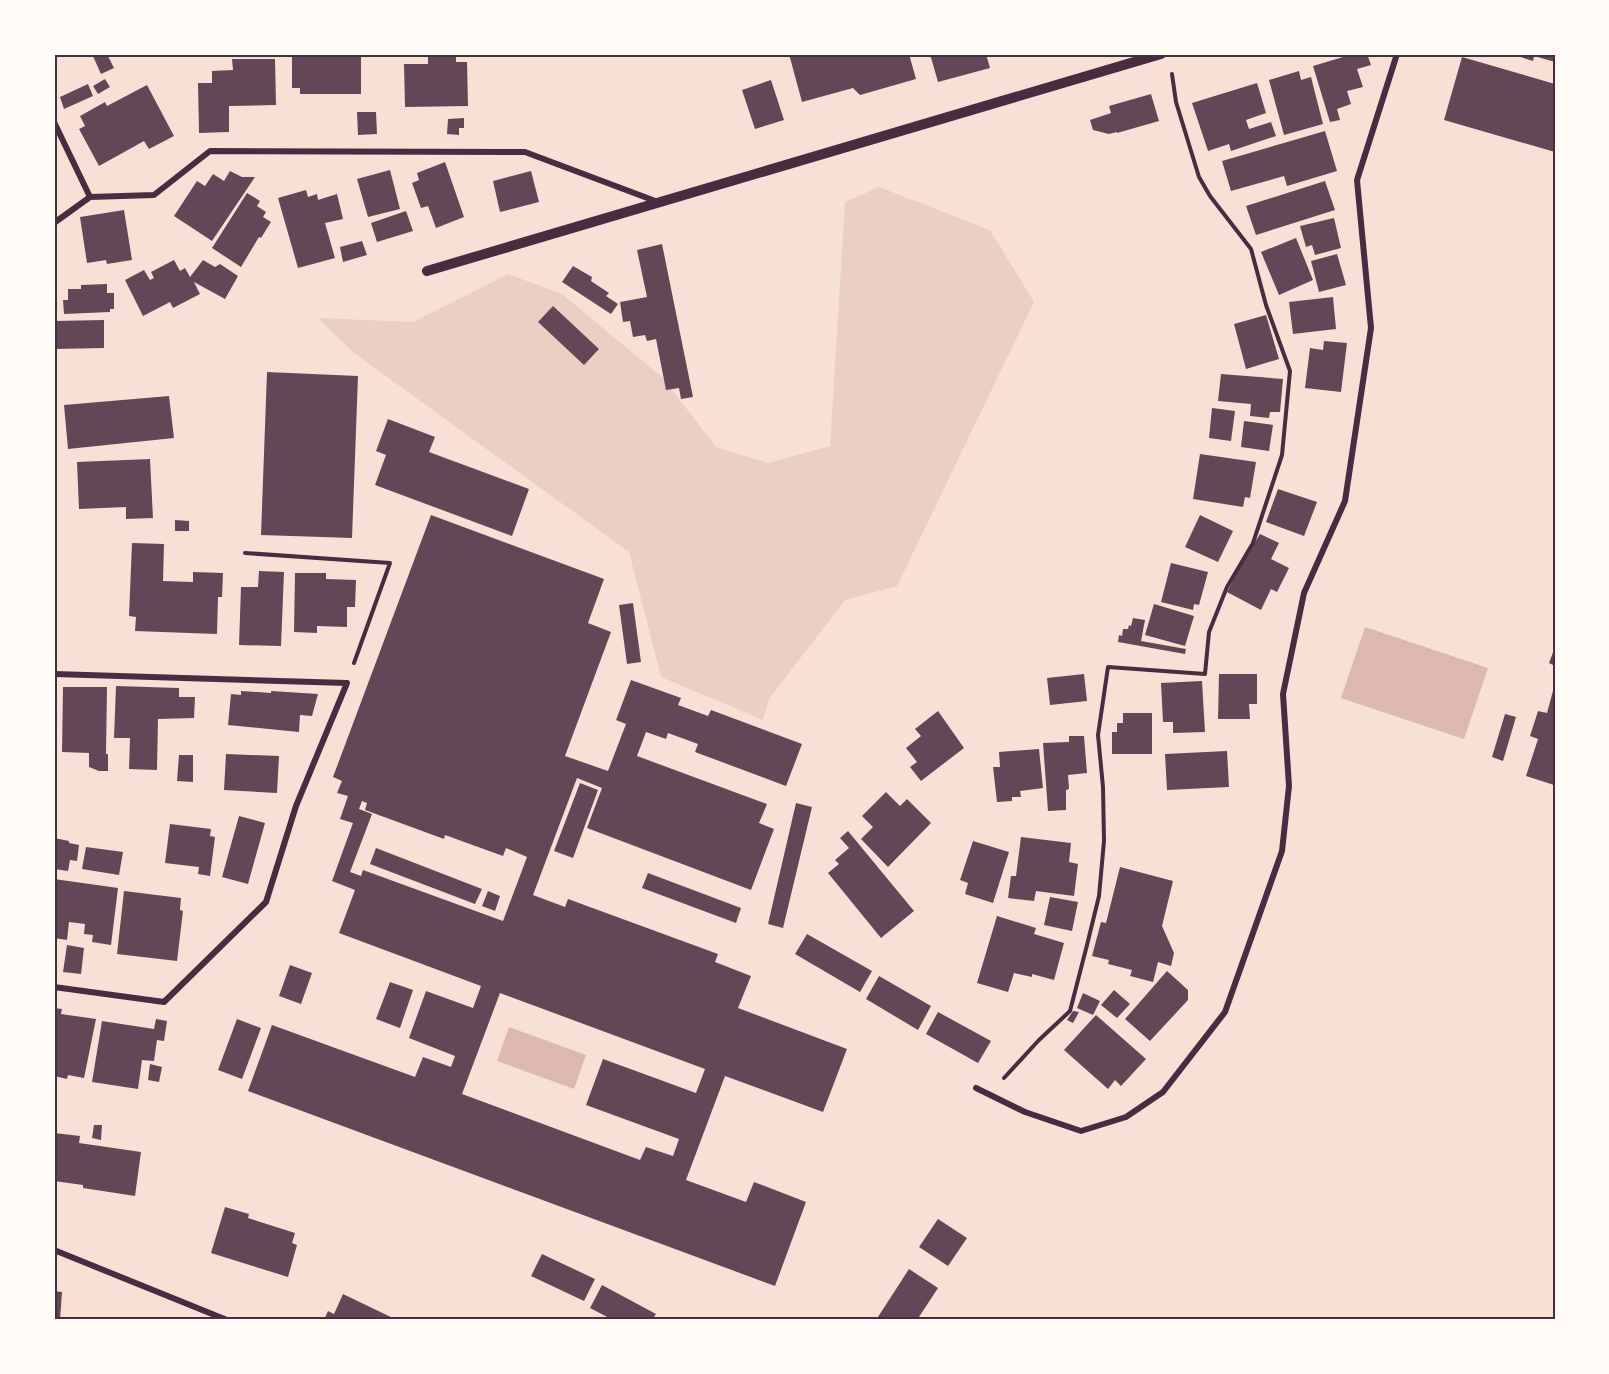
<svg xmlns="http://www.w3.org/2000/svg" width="1609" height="1374" font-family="'Exo 2',sans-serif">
	<rect width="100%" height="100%" fill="#f7e1d7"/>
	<path fill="#ebcfc5" d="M879,187l111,43 44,72 -137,284 -52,14 -76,99 -6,21 -102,-43 -32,-125 -275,-199 -36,-35 95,4 95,-48 54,20 101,84 53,69 52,16 62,-17 15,-244z"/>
	<path fill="#dcb8b0" d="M1365,627l123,41 -24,71 -123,-41z
		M509,1027l77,28 -12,34 -77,-28z"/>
	<path fill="#644757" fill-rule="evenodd" d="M92,54h15l7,14 -13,6z
		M292,54h69v40h-61v-6h-8z
		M428,54h28v8h11l1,44 -63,1 -1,-43h24z
		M789,54h120l7,25 -56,16 -7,-7 -51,14z
		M930,54h56l4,14 -52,14z
		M1353,54h14l4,11 -14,4 6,18 -16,4 4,13 -14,5 3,11 -10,2 -17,-56z
		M1511,54h44v8l-21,-6 -1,5z
		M1462,57l93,27v68l-111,-32z
		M232,59h43l1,46 -47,1v26l-30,1 -1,-50h14v-12l21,-1z
		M1299,71l2,9 10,-3 12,47 -39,11 -15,-55z
		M105,79l5,8 -12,7 -5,-8z
		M771,80l13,40 -29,9 -13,-39z
		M1257,83l9,30 -20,7 3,9 22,-7 5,14 -45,15 -2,-7 -21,7 -16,-48z
		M88,84l5,12 -29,13 -4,-12z
		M147,85l27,51 -25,13 -5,-8 -45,25 -20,-37 6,-3 -5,-10 25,-14 2,4z
		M1151,94l8,27 -42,12v-1l-8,2 -16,-4 -3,-10 21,-7 -2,-7z
		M357,112h19l1,22 -19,1z
		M464,118v10h-5v7l-12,-1 1,-15z
		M1325,131l12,40 -50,15 -3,-10 -53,15 -9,-30z
		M445,162l19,55 -28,11 -8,-22 -7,2 -9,-25 7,-3 -2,-7z
		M390,170l10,39 -32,8 -11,-38z
		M230,171l12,6h13l-43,64 -38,-25 23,-35 8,5 8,-12 11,7z
		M531,171l8,31 -39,10 -7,-31z
		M1325,181l10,29 -79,25 -10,-29z
		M306,190l2,7 9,-3 1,6 19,-6 6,25 -18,4 10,35 -37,10 -20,-70z
		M247,193l13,8 -3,5 9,6 -3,5 8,5 -10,16 -2,-1 -18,30 -29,-19z
		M124,210l8,50 -25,4 -1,-4 -19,3 -7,-46z
		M406,211l7,20 -36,11 -6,-19z
		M1334,218l7,30 -26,7 -3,-10 -6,2 -6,-21z
		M1296,238l17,42 -34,15 -18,-43z
		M362,241l5,14 -24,7 -3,-15z
		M662,244l31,153 -12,2 -2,-11 -13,2 -10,-51 -9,2 -2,-6 -12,2 -3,-16 -7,1 -3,-20 27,-5 -10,-47z
		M1337,254l9,31 -27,7 -8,-31z
		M174,260l6,11 5,-3 5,9 13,-17 12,7 5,-3 18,12 -13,23 -31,-17 6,12 -27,14 -3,-6 -27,14 -18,-36 19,-10 6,10 4,-2 -3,-6z
		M573,266l19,11 -1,4 18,12 -3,3 12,8 -7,10 -49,-32z
		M107,284v9h7v16h-4v3l-46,2 -1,-14h5v-11h13v-4z
		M1333,297l3,32 -43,5 -4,-32z
		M553,306l46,43 -15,16 -46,-43z
		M1266,315l13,44 -33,10 -12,-45z
		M104,320v28l-50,1v-28z
		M1324,341l23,2 -6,49 -36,-4 5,-40 13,2z
		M267,372l91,4 -6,162 -91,-3z
		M1221,374l62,5 -3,33h-10l-1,6 -19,-2 1,-12 -33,-3z
		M169,396l5,42 -106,11 -4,-44z
		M1212,408l23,3 -4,30 -22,-3z
		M388,419l47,18 -6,15 100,37 -17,47 -137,-51 11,-30 -10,-4z
		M1244,421l29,4 -4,26 -28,-4z
		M1200,454l56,8 -6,36 -5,-1 -2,10 -50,-8z
		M150,459l3,59 -27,1v-12l-47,2 -2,-47z
		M1278,489l39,13 -13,34 -38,-14z
		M431,515l173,64 -16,44 23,9 -46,124 43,15 18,-47 -10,-4 15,-40 50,18 -3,7 30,11 3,-6 91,34 -16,42 -91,-34 3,-8 -30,-11 -2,6 -20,-7 -9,24 130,48 -8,19 15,6 -23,61 -164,-62 15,-40 -25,-10 -44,117 32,12 3,-8 150,55 -3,8 36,14 -13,32 109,41 -24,63 -98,-36 -39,104 60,22 8,-20 52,20 -31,84 -527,-195 24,-66 143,52 8,-20 28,10 4,-11 -46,-18 17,-47 47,17 8,-22 -142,-53 16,-43 -23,-9 21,-58 -13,-4 8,-23 -11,-3 5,-12 -9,-4zM362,801l5,2 -2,7 79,29 1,-4 58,21 3,-8 21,9 -24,64 -140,-51 -2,6 -11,-4 22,-58 -13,-5zM500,993l205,76 -9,24 -93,-34 -17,46 93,34 -6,17 -27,-9 -6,13 -178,-66z
		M1200,515l33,16 -15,31 -33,-15z
		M175,520l14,1v10h-14z
		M1260,534l19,9 -8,16 18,9 -12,24 -6,-3 -10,21 -34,-18 23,-45h2z
		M132,543l32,1 -1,37 30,1v-10l30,1 -1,24h-4l-1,37 -82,-3 1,-14 -7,-1z
		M1171,563l37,9 -9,33 -5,-1 -1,6 -32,-8z
		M259,571l25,1 -3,74 -42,-1 2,-58h17z
		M295,573h31v6l30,1 -1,27h-8v20l-30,-1v7l-23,-1z
		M633,603l8,59 -14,2 -8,-59z
		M1154,604l40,12 -9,30 -40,-11z
		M1133,618l12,2 -4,21 45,8 -1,5 -67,-12 1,-7 3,1 1,-7h5l1,-4 2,1z
		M1555,647v19l-6,-3z
		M1084,674l3,27 -37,4 -3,-27z
		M1219,674h38v30h-8l1,15h-32z
		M1202,681l3,51 -32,1v-11h-10l-2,-39z
		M116,686l63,2v9h16l-1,21 -36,1 -1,51 -28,-1 1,-31h-16z
		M63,687h44l-1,67h2v17h-9l-10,-4v-14l-27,-1z
		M1554,687l1,95 -1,3 -28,-9 12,-37 -8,-3 8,-25 9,2z
		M241,691l30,2v-2l47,3 -6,22 -12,-1 -1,17 -71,-7 3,-31 10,1z
		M938,711l26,37 -43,33 -11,-14 7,-5 -11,-14 15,-12 -6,-7z
		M1123,713h29v41h-40v-22h5v-9h6z
		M1505,714l11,3 -13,44 -11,-4z
		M1069,736h15l3,37 -19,2 1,14 -3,1v20l-18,1 -5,-68 26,-1z
		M1039,749l4,39 -23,3 1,6h-9v4l-15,1 -4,-35h7l-1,-15z
		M1227,751l2,36 -62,3 -2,-36z
		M226,754l53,2 -2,37 -53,-3z
		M179,755h14v27l-16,-1z
		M580,783l18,7 -25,68 -19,-7z
		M886,792l14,14 7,-7 24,24 -43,44 -27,-28 12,-12 -11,-11z
		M796,803l16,4 -29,121 -15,-4z
		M239,816l26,7 -17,61 -26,-7z
		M170,824l41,5 -1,7 5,1 -5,39 -12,-2 1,-7 -34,-4z
		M848,831l66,80 -33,27 -53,-65 11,-9 -4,-4 14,-12 -9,-10z
		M1021,837l50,6 -2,19 9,2 -4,32 -38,-5 -2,10 -26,-3 3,-22h5z
		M54,838l15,3v2l10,2 -2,16 -7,-1 -2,11 -14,-2z
		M973,841l36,11 -16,51 -28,-9 3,-11 -8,-3z
		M86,847l37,5 -4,23 -37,-6z
		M376,848l106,41 -7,15 -105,-40z
		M1120,867l53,14 -11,45 12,27 -3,13 -13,-4 -5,20 -23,-6 2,-6 -24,-6 1,-4 -17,-4 9,-34 5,1z
		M648,873l93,35 -5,15 -94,-35z
		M54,879l64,9 -7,57 -19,-3 1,-7 -9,-1 1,-10 -16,-2 -2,18 -13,-2z
		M124,891l57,7 -1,12 3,1 -6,50 -60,-7z
		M488,891l12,5 -5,15 -13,-5z
		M1050,897l28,5 -6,29 -28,-6z
		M997,916l39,12 -2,6 30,9 -10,37 -22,-6v3l-18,-4 -6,19 -31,-9z
		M807,934l65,37 -12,21 -65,-38z
		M67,945l17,3 -3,26 -18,-2z
		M290,965l22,8 -11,31 -22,-8z
		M1167,971l21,19v10l-38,41 -25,-22z
		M879,976l52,30 -13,24 -52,-31z
		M390,982l23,8 -13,38 -24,-9z
		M1114,990l16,14 -13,14 -16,-13z
		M1083,993l17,8 -7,14 -16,-7z
		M54,1008l8,1 -1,5 35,5 -12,59 -16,-3 -1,4 -13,-3z
		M1073,1011l6,1 -6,11 -6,-3z
		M938,1012l53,29 -13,22 -52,-29z
		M1096,1015l50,44 -25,27 -6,-6 -7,9 -44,-39z
		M156,1019l11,2 -3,20 -7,-1 -3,21 -12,-1 -4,29 -46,-7 10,-61 52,8z
		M237,1019l24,9 -19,51 -24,-9z
		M150,1064l12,3 -3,15 -11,-2z
		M94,1125h8l-1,15 -9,-2z
		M54,1133l26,3 -1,7 62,9 -6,44 -52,-8v-3l-29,-4z
		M225,1207l24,7 -1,4 47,15 -3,10 5,2 -9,32 -77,-24z
		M938,1219l29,19 -19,28 -29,-19z
		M542,1254l53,25 -11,22 -53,-25z
		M909,1269l29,19 -21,32h-41z
		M602,1285l54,29 -4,6h-39l-23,-12z
		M54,1291l8,1 -2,28h-6z
		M343,1294l54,26h-73l4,-9 6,3z"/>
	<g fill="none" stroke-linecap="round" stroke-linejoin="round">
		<path stroke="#4a2c40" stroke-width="4" d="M245,553l145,10 -36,100
			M1004,1078l35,-38 31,-29 17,-66 12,-49 5,-55 -1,-54 -5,-52 10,-68 97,7 4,-42 18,-45 26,-44 29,-88 8,-84 -24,-66 -15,-56 -41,-53 -11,-19 -23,-75 -4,-28"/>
		<path stroke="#4a2c40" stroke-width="6" d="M54,122l36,75
			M54,223l36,-26 64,-2 56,-44 315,1 133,50
			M54,674l293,9 -51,123 -30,96 -102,100 -110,-15
			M976,1088l49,24 56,19 45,-14 37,-25 62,-80 57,-161 7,-65 -6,-92 21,-101 41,-92 26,-173 -14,-148 40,-126
			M54,1250l173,70"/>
		<path stroke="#4a2c40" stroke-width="10" d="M427,271l734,-217"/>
	</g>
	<rect width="1609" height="1374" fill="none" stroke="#fffaf5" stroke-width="111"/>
	<rect x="56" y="56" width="1498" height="1262" fill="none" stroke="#4a2c40" stroke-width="2"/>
</svg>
